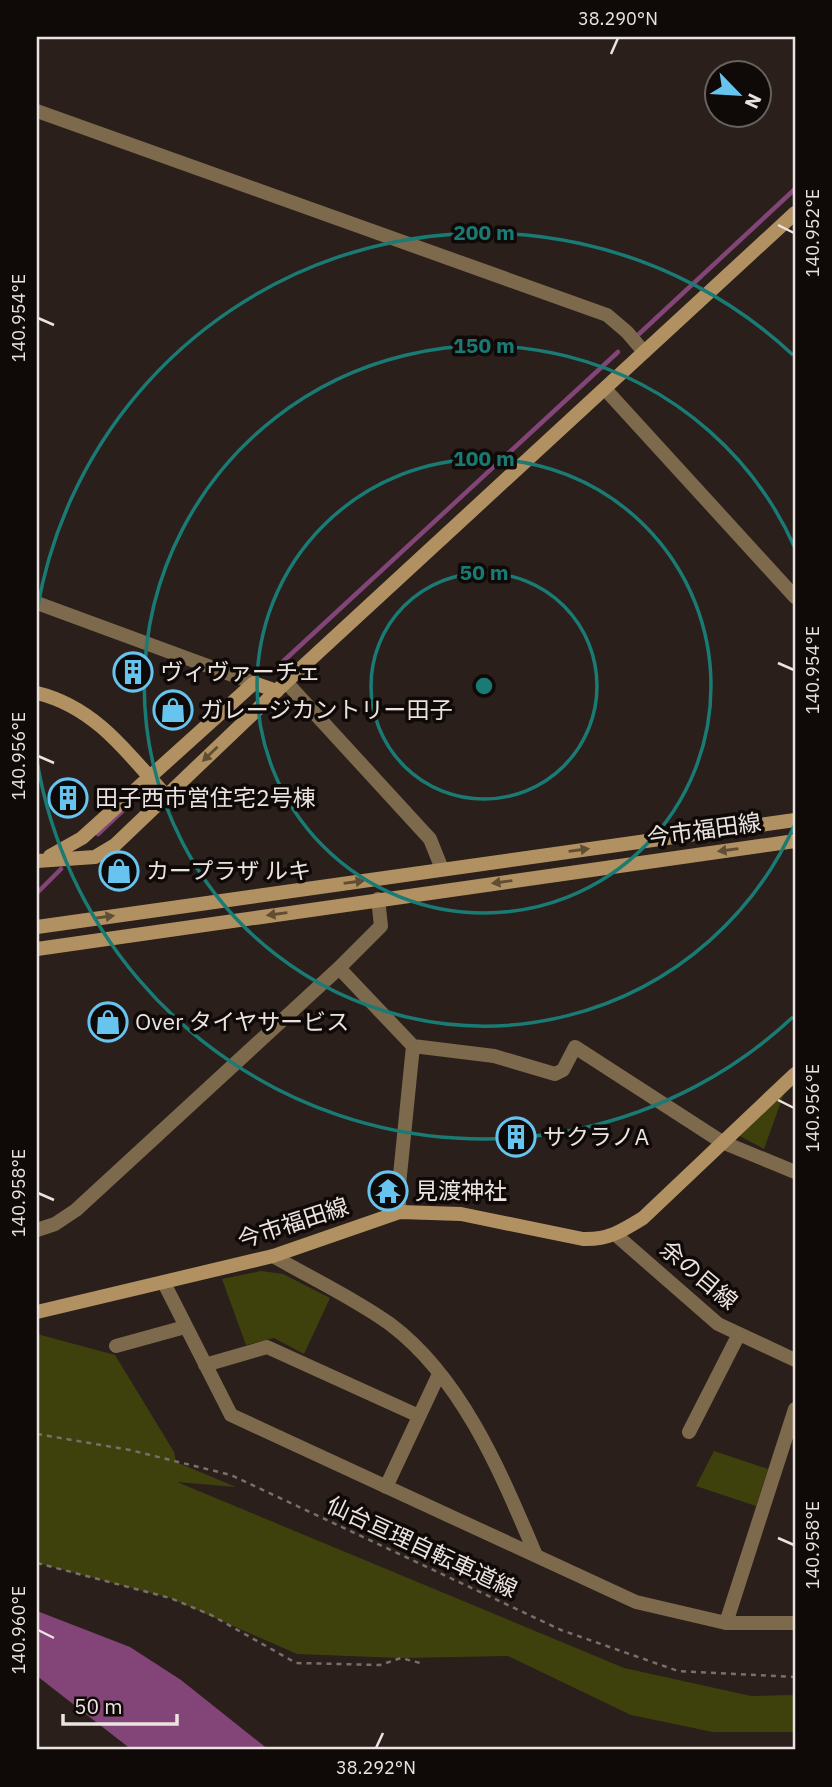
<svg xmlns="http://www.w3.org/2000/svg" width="832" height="1787" font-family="'IBM Plex Sans','Noto Sans JP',sans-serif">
	<rect width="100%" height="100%" fill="#2a1f1b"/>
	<path fill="#3f410d" d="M787,1085l-23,64 -28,-15z
		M261,1271l22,3 47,24 -26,56 -30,-16 -28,7 -24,-66z
		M37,1334l78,21 59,97 2,10 60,25 -59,-5 447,186 127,28 44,-1v37h-82l-82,-17 -123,-59 -107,2 -104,-4 -127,-56 -133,-35z
		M714,1451l54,18 -12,37 -60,-20z"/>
	<path fill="#834478" d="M37,1611l93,36 51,33 88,70h-137l-95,-74z"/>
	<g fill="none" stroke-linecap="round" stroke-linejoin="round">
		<path stroke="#834478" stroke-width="4.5" d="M639,334l156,-145
			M277,667l341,-315
			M98,834l36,-34
			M37,893l24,-24"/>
		<path stroke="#786f6b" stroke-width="2.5" stroke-dasharray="5 5" stroke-linecap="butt" d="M37,1434l93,16 101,25 330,155 117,41 117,6
			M37,1563l133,35 41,17 85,48 84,2 21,-7 19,5"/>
		<path stroke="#7d694c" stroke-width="14" d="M37,111l570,204 20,17 17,20
			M605,389l190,208
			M37,603l217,80
			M286,682l144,157 12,30
			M339,968l74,78
			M400,1212l-2,-17 15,-149 81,10 61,18 8,-4 12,-23 147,95 73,30
			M37,1230l18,-6 21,-14 263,-242 42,-42 -3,-27
			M616,1235l102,89 77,36
			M273,1256c38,22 81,42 117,68 72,54 111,149 145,229
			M164,1283l67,132 405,187 90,21h69
			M116,1346l69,-19
			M205,1365l62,-18 152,69
			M689,1432l49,-96
			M386,1487l53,-113
			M726,1623l69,-214"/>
		<path stroke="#b19161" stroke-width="14" d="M37,693c58,14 91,60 129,103
			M50,856l32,-18 172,-155 23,8
			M37,861l58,-4 20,-12 171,-163 509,-469
			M37,927l758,-107
			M37,949l758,-108
			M37,1312l236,-56 127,-44 61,2 122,25c25,1 39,-8 60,-21l152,-144"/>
	</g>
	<defs><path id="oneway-solid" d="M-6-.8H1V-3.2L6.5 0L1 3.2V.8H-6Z" transform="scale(1.75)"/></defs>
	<g fill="#604e34">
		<use href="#oneway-solid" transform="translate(210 754) rotate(136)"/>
		<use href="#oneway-solid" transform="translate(579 850) rotate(-8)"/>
		<use href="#oneway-solid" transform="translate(728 850) rotate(172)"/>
		<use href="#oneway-solid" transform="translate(354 882) rotate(-8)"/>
		<use href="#oneway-solid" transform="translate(502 882) rotate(172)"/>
		<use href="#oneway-solid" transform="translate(277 914) rotate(172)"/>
		<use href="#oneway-solid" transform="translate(104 917) rotate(-8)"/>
	</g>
	<path fill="none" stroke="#ebe3e0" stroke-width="2.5" d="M611,54l7,-16M778,225l16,8M38,318l16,7M778,663l16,7M38,756l16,7M778,1100l16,8M38,1193l16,7M778,1538l16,7M38,1630l16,8M376,1748l7,-15"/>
	<g fill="none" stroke="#1a7b74" stroke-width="3.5">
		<circle cx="484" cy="686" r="113"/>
		<circle cx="484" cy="686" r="227"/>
		<path d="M795 824A340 340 0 1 1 795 548"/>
		<path d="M793 1017A453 453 0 0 1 37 761M37 611A453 453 0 0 1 793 355"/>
	</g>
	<defs>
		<g id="building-ring" transform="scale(2.0125)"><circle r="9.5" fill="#0f0a08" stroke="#67c4ef" stroke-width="1.5"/><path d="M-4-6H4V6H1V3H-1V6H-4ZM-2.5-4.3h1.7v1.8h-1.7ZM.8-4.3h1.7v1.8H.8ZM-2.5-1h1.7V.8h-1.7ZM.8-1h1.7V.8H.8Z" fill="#67c4ef"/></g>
		<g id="shop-ring" transform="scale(2.0125)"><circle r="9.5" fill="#0f0a08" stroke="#67c4ef" stroke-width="1.5"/><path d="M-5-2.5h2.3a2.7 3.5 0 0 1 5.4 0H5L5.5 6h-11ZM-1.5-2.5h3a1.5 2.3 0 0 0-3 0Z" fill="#67c4ef"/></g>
		<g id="temple-ring" transform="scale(2.0125)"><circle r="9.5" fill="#0f0a08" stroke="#67c4ef" stroke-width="1.5"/><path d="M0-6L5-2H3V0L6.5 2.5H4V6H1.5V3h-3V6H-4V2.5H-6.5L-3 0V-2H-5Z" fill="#67c4ef"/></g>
	</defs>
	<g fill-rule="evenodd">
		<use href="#building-ring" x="133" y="672"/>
		<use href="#shop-ring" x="173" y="710"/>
		<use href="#building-ring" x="68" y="798"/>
		<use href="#shop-ring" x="119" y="871"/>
		<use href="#shop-ring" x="108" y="1022"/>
		<use href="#building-ring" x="516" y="1137"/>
		<use href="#temple-ring" x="388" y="1191"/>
	</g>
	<g text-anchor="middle" stroke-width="7" stroke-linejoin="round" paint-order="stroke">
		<g font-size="23" fill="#ebe3e0" stroke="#0f0a08" text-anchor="start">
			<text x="160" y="680">ヴィヴァーチェ</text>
			<text x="200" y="718">ガレージカントリー田子</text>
			<text x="95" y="806">田子西市営住宅2号棟</text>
			<text x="146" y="879">カープラザ ルキ</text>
			<text x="135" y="1030">Over タイヤサービス</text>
			<text x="543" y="1145">サクラノA</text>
			<text x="415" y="1199">見渡神社</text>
		</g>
		<g font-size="23" fill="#ebe3e0" stroke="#0f0a08">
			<text transform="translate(704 830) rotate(-8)" y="8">今市福田線</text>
			<text transform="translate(293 1223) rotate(-18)" y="8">今市福田線</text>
			<text transform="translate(699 1275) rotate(40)" y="8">余の目線</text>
			<text transform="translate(422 1547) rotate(25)" y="8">仙台亘理自転車道線</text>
		</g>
	</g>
	<circle cx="484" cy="686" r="10" fill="#1a7b74" stroke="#0f0a08" stroke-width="3.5"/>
	<g font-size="21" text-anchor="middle" font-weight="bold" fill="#1a7b74" stroke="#0f0a08" stroke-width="7" stroke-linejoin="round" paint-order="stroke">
		<text x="484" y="240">200 m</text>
		<text x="484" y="353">150 m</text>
		<text x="484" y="466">100 m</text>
		<text x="484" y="580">50 m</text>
	</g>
	<rect width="832" height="1787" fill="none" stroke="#0f0a08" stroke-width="77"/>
	<g transform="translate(738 94) rotate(115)"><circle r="33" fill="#0f0a08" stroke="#67615e" stroke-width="2"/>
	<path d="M0-5L12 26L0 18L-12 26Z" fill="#67c4ef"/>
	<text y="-10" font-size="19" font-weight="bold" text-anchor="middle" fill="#ebe3e0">N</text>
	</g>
	<path d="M63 1714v10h114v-10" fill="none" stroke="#ebe3e0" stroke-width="3.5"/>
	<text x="74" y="1714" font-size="21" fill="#ebe3e0" stroke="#0f0a08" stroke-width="5" paint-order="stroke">50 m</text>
	<rect x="38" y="38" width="756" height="1710" fill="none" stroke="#ebe3e0" stroke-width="2.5"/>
	<g font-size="18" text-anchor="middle" fill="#ebe3e0">
		<text x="618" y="25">38.290°N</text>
		<text transform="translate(813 233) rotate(-90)" y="6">140.952°E</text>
		<text transform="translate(19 318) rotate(-90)" y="6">140.954°E</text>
		<text transform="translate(813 670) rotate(-90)" y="6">140.954°E</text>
		<text transform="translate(19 756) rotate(-90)" y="6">140.956°E</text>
		<text transform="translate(813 1108) rotate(-90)" y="6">140.956°E</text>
		<text transform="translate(19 1193) rotate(-90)" y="6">140.958°E</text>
		<text transform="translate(813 1545) rotate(-90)" y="6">140.958°E</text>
		<text transform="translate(19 1630) rotate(-90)" y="6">140.960°E</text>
		<text x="376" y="1774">38.292°N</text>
	</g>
</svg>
